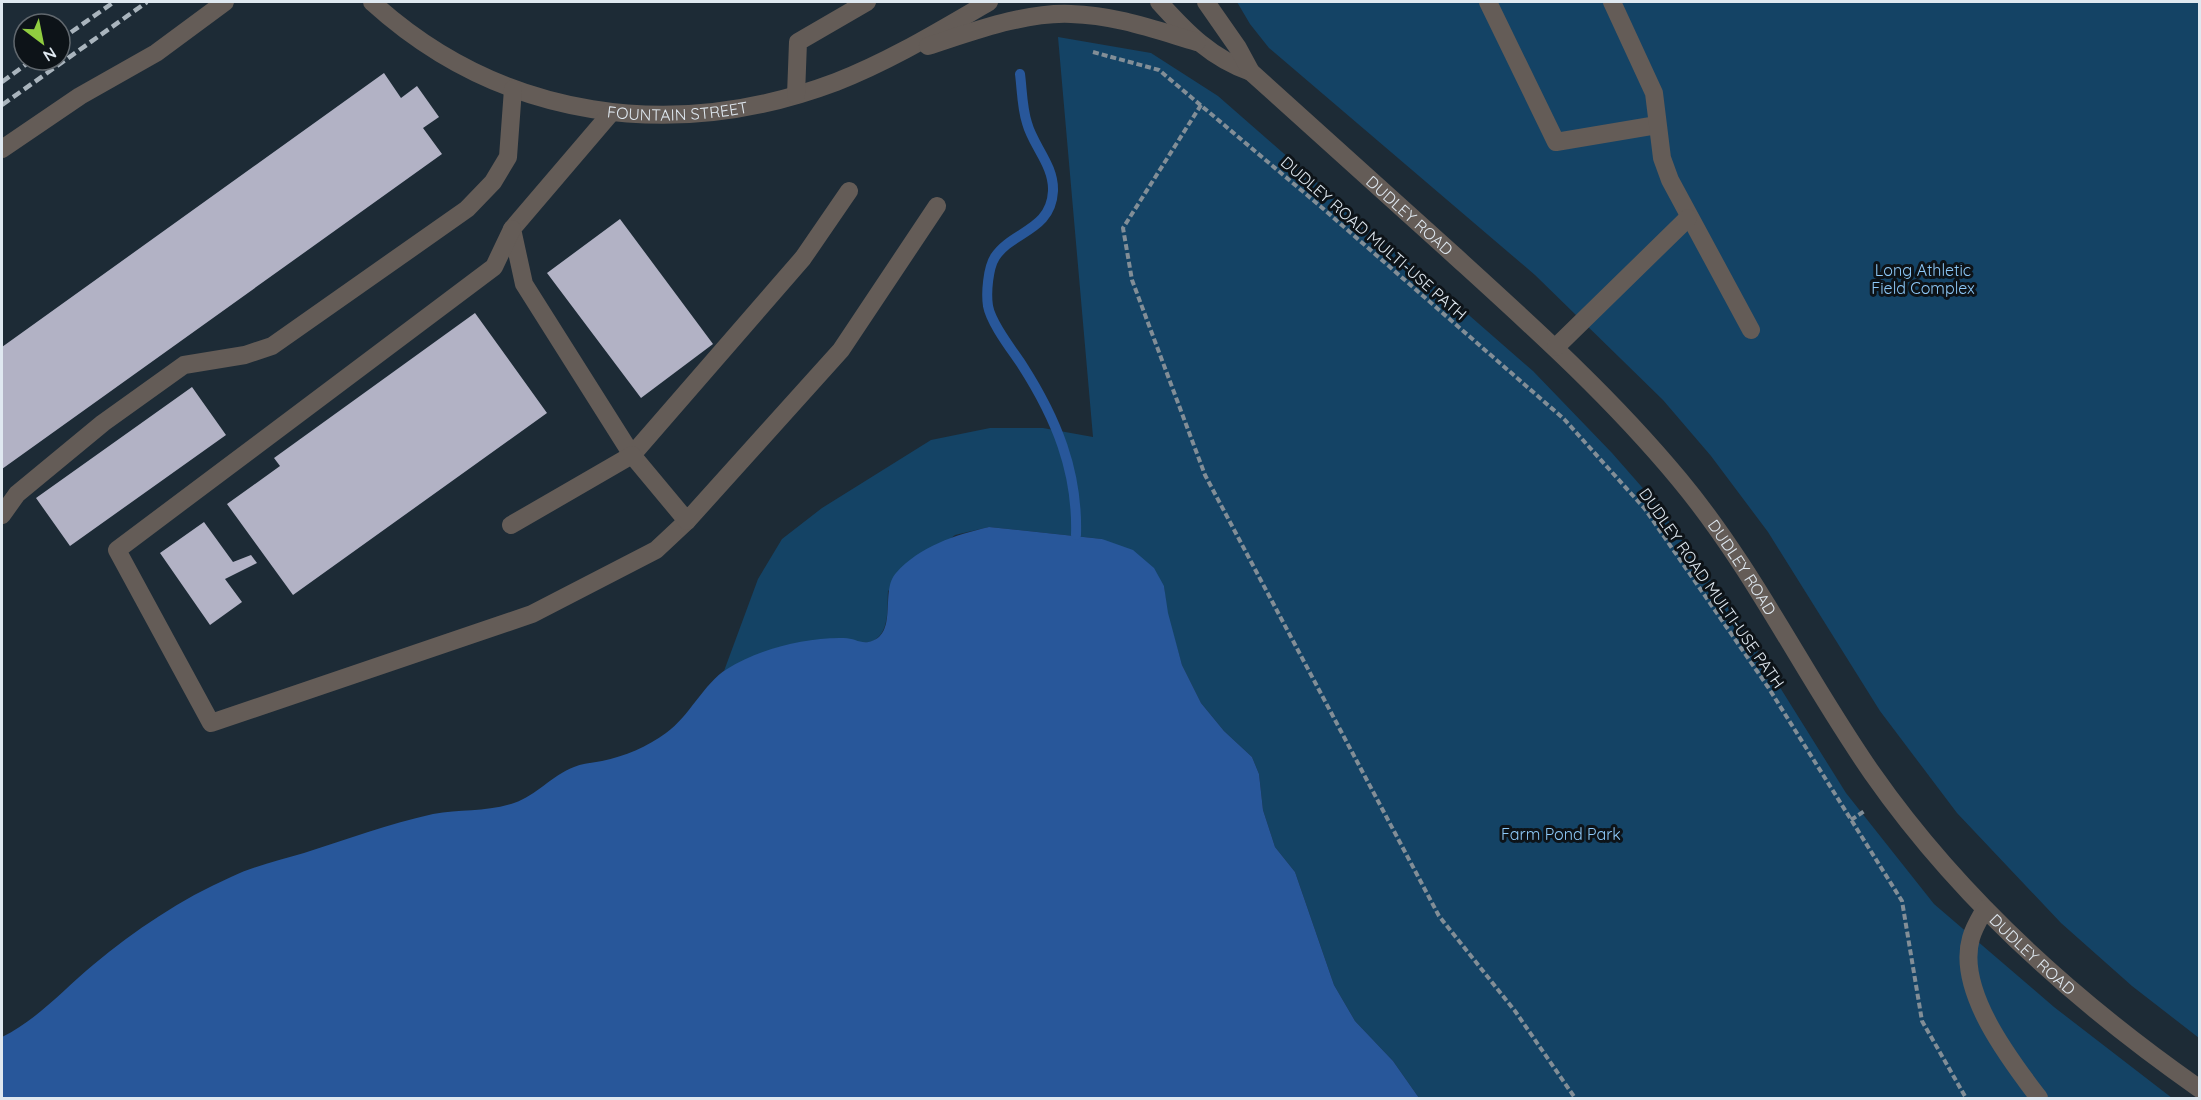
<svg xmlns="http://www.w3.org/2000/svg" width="2201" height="1100" font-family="Quicksand,sans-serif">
	<rect width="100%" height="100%" fill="#1d2b36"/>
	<path fill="#144365" d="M1237,2h962v1036l-67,-52 -71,-63 -104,-110 -77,-102 -112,-179 -57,-76 -48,-56 -128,-125 -266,-227 -19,-24z
		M1058,37l93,16 67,43 315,275 79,82 43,49 76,107 115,184 88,111 120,103 118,91h-753l-26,-37 -38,-40 -21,-36 -39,-113 -20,-25 -12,-37 -4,-36 -7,-17 -28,-26 -23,-28 -19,-38 -15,-52 -3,-27 -62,-47 -113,-12 -34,8 -67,56c-1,15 2,38 -12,48 -12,9 -30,-2 -45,0 -37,4 -73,16 -107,32l34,-92 24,-40 40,-31 109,-68 59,-12h53l50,9z"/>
	<path fill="#28579a" d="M989,527l113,12 31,11 21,18 10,18 4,27 14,52 19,38 23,28 28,26 7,17 4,36 12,37 20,25 39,113 21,36 38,40 26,37h-1417v-61c35,-17 61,-47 91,-72 42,-35 88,-66 138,-88 23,-11 49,-17 73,-24 43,-14 85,-29 129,-39 28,-5 53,-2 81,-11 23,-8 37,-27 60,-36 9,-4 19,-4 28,-6 23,-5 45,-14 64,-28 23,-16 38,-50 61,-64 32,-20 79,-32 117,-31 11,0 17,7 28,3 26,-9 8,-51 24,-68 24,-27 59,-38 93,-46z"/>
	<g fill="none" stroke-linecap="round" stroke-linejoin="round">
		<path stroke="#28579a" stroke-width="10" d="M1020,74c2,15 2,34 7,49 6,23 27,42 26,68 -2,40 -41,40 -58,66 -7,11 -9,36 -7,49 3,17 24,44 34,59 34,53 56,106 54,170"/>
	</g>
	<path fill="#b2b2c5" d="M384,73l17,25 16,-12 22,31 -16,11 19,26 -440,315v-122z
		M620,219l93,125 -72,54 -94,-125z
		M475,313l72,100 -254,182 -66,-91 53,-38 -6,-8z
		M192,387l34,48 -156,111 -34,-48z
		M204,522l29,40 18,-7 6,8 -32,16 17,23 -32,23 -50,-72z"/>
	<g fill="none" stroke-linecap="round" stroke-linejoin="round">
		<path stroke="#828e97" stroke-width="4" stroke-dasharray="6 3" stroke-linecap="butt" d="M1093,52l66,18 161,136 244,213 81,90 123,178 134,214 20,120 44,77
			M1201,105l-78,123 9,52 73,195 234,441 76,95 60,87
			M1851,820l15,-10"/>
		<g stroke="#645c57" stroke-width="18">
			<path id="s1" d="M372,2c130,118 302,141 464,80 54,-21 103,-51 153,-80"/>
			<path d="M1159,2c27,30 52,56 92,70"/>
			<path id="s2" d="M1206,2l32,46 13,24c68,62 136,123 204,184 78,71 156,141 224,223 75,90 126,198 193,294 88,126 202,228 328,316"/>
			<path d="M1488,2l68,140 101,-17"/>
			<path d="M1612,2l42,91 8,65 8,22 81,150"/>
			<path d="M928,46c44,-14 96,-34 143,-32 44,1 85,16 126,28"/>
			<path d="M796,95l2,-53 69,-40"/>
			<path d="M611,113l-99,116 12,55 108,171 171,-197 46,-67"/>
			<path d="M2,149l78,-53 76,-43 69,-51"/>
			<path d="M512,229l-18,38 -377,283 94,173 321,-109 124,-64 31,-29"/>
			<path d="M1556,347l132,-129"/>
			<path d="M2,515l15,-21 86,-71 81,-58 61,-10 27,-9 195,-137 26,-27 15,-25 5,-68"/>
			<path d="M511,525l121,-70 55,66 154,-171 96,-144"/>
			<path d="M1985,909c-5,9 -11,18 -14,29 -15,52 39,122 68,160"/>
		</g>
		<path stroke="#a9b4bd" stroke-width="4.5" stroke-dasharray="9 4.5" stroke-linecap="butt" d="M60,40l54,-38
			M2,82l30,-22
			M2,105l145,-103"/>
	</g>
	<g text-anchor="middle" stroke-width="6" stroke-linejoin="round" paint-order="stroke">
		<g font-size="16" fill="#dfe8f0" stroke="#0d1318">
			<text dy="6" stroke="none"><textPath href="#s1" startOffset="334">FOUNTAIN STREET</textPath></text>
			<text dy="6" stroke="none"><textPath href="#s2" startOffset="297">DUDLEY ROAD</textPath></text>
			<text transform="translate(1374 238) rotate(41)" y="6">DUDLEY ROAD MULTI-USE PATH</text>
			<text dy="6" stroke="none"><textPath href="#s2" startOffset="783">DUDLEY ROAD</textPath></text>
			<text transform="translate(1712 588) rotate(55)" y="6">DUDLEY ROAD MULTI-USE PATH</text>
			<text dy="6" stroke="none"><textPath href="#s2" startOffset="1269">DUDLEY ROAD</textPath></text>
		</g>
		<g font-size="16" fill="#8ec9f8" stroke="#0d1318">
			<text x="1923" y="276">Long Athletic<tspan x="1923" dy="18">Field Complex</tspan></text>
			<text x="1561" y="840">Farm Pond Park</text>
		</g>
	</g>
	<rect width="2201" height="1100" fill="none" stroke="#dfe8f0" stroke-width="6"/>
	<g transform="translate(42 42) rotate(148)"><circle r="28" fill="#0d1318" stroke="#61686e" stroke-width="1.5"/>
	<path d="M0-4.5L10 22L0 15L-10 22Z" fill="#90cd40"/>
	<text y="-9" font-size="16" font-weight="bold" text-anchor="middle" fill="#dfe8f0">N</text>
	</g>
</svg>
